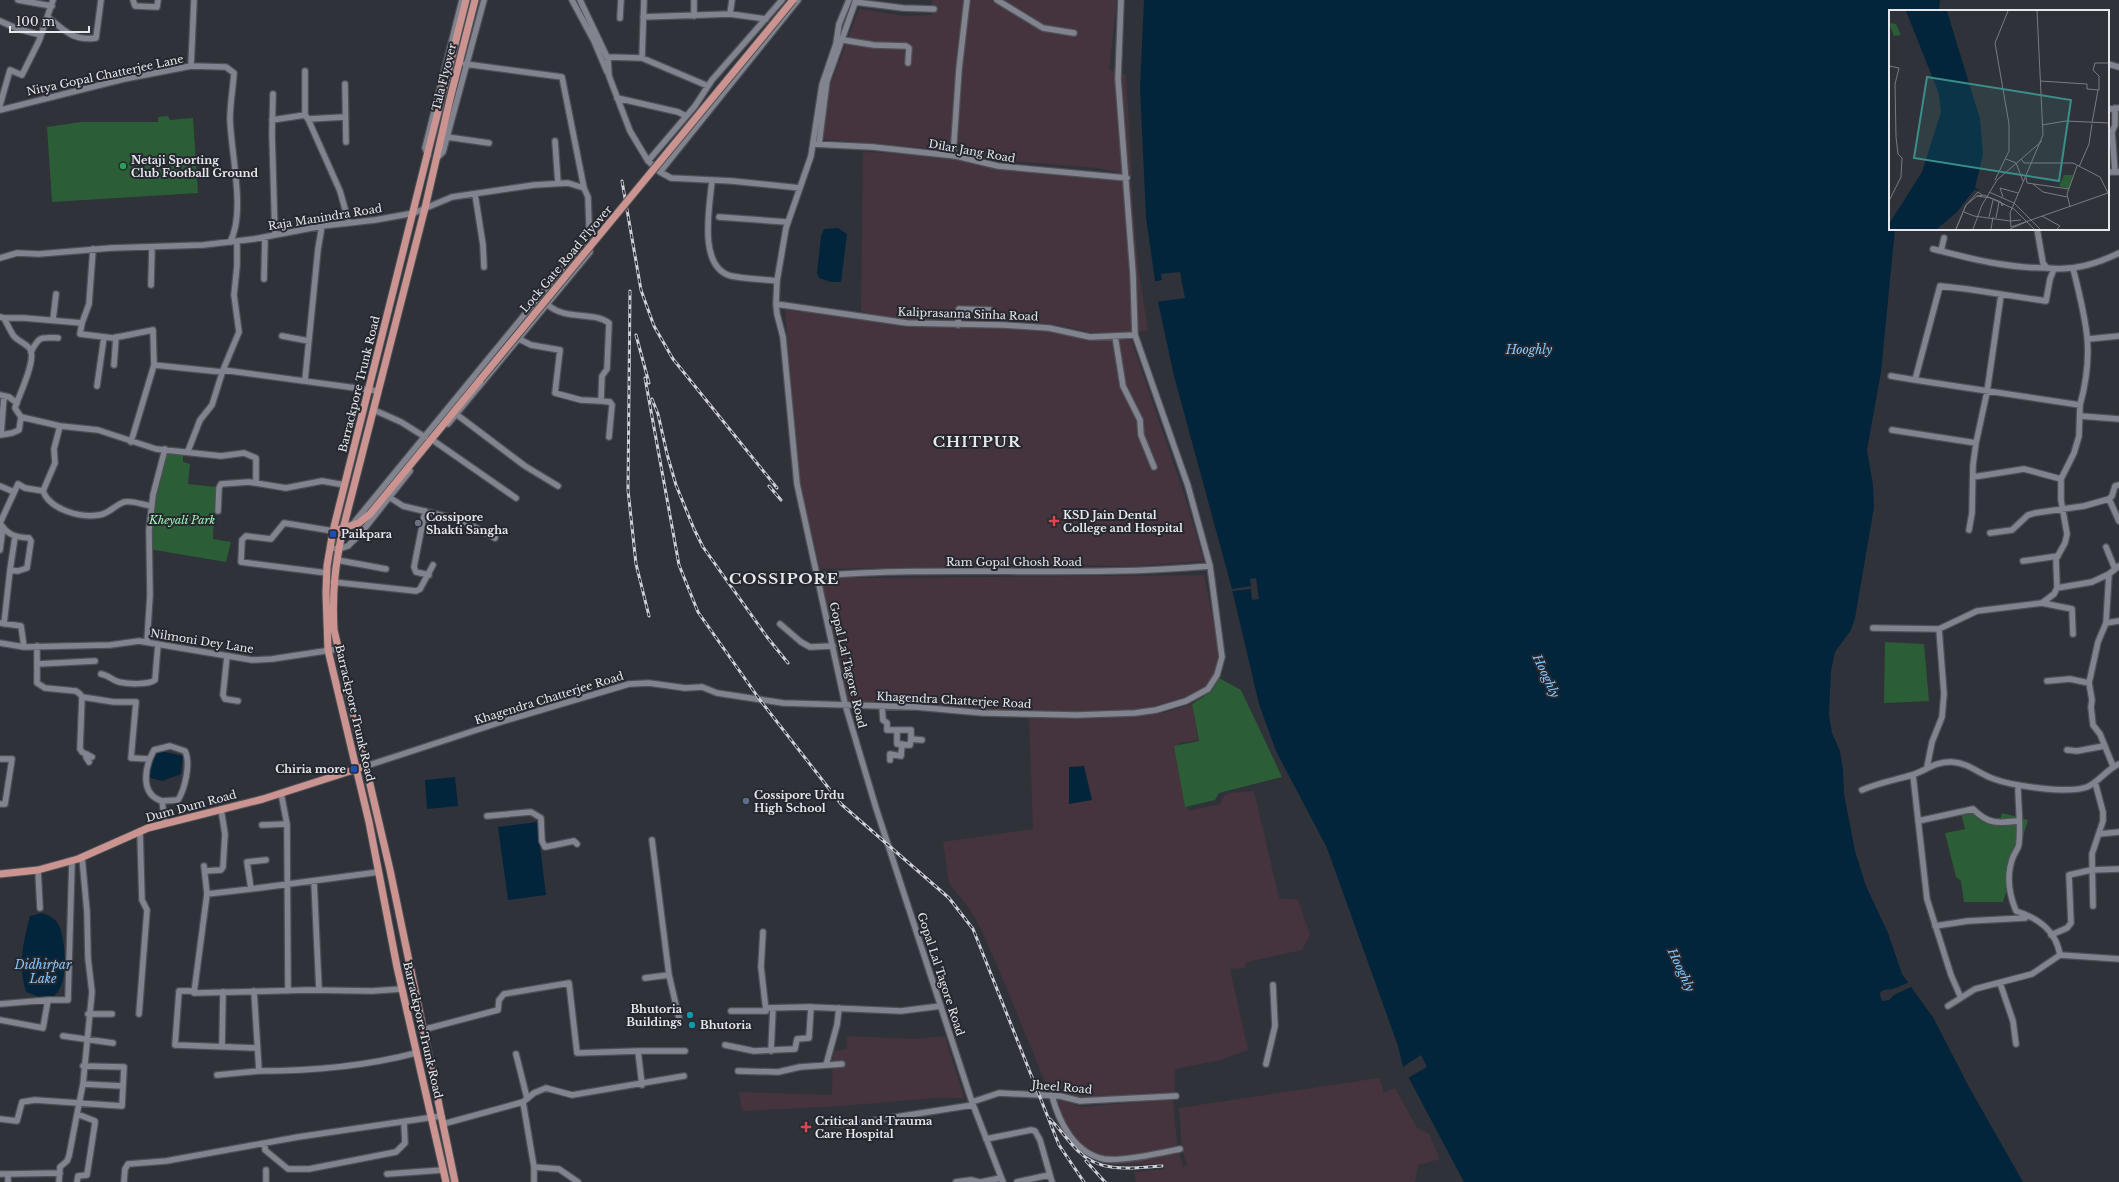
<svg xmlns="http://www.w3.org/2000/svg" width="2119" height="1182" font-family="'Libre Baskerville',serif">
	<rect width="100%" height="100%" fill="#30323a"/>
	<path fill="#45343e" d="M932,0h185l-8,70 17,5 6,101 -34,-8 -102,-8 -43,-10 -133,-11 10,-53 29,-77 46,7 27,-1z
		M863,152l87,4 131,20 50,5 7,85 10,65 -54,2 -36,-8 -31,-4 -128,1 -38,-11z
		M785,310l126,15 141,4 37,11 42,-1 55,161 18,61 -69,5 -69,-1 -246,4 -20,-85z
		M1204,575l15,75 -4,24 -9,13 -24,12 -44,11 -57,2 -96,-1 -33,-4 -106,-5 -28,-126 56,2z
		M1192,704l6,36 -20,3 10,68 32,-7 4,-8 6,-3 24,-2 25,107 19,2 12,35 -8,15 -56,12 -1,6 -15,1 18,81 -28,10 -45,9v27l-94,6 -31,-8 -53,-129 -18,-40 -10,-17 -20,-25 -6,-41 90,-13 -4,-113h93l42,-3z
		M846,1036l68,3 31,-3 19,62h-28l-95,8 -99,5 -3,-19 93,3 1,-44 14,-2z
		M1379,1078l5,15 11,-5 22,40 12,6 11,25 -22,6 -3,17h-279l-2,-10 31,-3 -4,-5 -48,1 -21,-8 -23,-21 -15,-21 -3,-16 10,1 21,7 91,-8 4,46 6,22 4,-2 -5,-16 -3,-41z"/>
	<path fill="#2b5d36" d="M168,116l2,4 23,-2 5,75 -146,9 -5,-75 34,-5h77v-5z
		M165,449l18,2v11l7,2 -2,20 28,3 -3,49v3l18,3 -5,20 -77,-13 4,-54z
		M1885,642l39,2 5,57 -45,2z
		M1219,678l22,12 41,87 -63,16 -4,7 -30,7 -11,-61 25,-5 -7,-37 20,-13z
		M1975,812l3,7 21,5 3,-11 26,7 -25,82h-39l-3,-21 -5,-4 -11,-44 20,-4 -4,-16z"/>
	<path fill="#02253c" d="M1144,0h796l-1,11h-49v218h5l-14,143 -14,78 6,35 1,22 -19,111 -4,12 -16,22 -4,19 -2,44 3,18 8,18 3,19 1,24 11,57 11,35 22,47 14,41 32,45 35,68 54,95h-559l-61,-115 -5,-21 -71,-198 -51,-97 -17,-47 -27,-115 -58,-213 -16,-74 -12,-85 -6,-129z
		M838,228l9,6 -6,48h-10l-12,-4 -2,-5 4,-37 3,-7z
		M160,751l23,5 -2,18 -19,7 -15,-4 6,-24z
		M1084,766l8,34 -23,4v-37z
		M455,777l3,29 -31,3 -2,-29z
		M537,822l9,73 -38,5 -10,-73z
		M42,913c8,3 15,6 18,15 6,15 10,65 -11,70 -7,2 -16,-4 -23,-6 -8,-27 -3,-49 4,-76z"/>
	<path fill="#30323a" d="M1180,272l5,26 -29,4 -3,-20 9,-2 -1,-6z
		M1256,578l3,21 -7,1 -1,-11 -18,2 -1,-2 19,-3 -1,-7z
		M1910,982l3,4 -19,9 -5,5 -6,1 -2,-2 -1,-6 3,-3 10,-1z
		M1421,1055l6,12 -19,11 -5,-11z"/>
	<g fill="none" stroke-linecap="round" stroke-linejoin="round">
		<g stroke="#4e5056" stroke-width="8">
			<path id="minor" d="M18,0l34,6
				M133,0l2,6 22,1 1,-7
				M572,0l22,41 13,31
				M580,0l28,59 1,17 21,55 18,30 12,11 11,6 61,3 68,7
				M849,0l-10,24 -3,20 -14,41 -11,71 -25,72 -9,53 -1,23 1,10 6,23 14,147 48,220 31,104 96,294 31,80
				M997,0l46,28 31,5
				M855,2l48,6 31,1
				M730,14l2,-14
				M694,16v-16
				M48,17c17,14 25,24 48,21l5,-38
				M643,17l87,-3 36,5
				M620,18l1,-18
				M0,21l18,8 23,6
				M843,40l31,5 32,1 3,2 -1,15
				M607,57l35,1 66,28
				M642,58l2,-58
				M465,64l97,13 22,111
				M2108,64l11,3
				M191,66l3,-66
				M305,71v44l3,4 32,72 9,32
				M345,84l1,58
				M273,94l-1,40 3,101
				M617,98l61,14 8,4
				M0,105l10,-35 12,5 17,-34 14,-41
				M2108,109l11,-1
				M0,110l124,-31 67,-13 35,1 8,6c-1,15 -4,31 -4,46 1,35 16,94 0,123
				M308,119l37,-2
				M272,120l33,-5
				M447,137l42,6
				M555,141l3,42
				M813,144l60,3 83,9 42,10 129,12
				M819,144l8,-63 29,-81
				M428,155l-3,-7 37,-148
				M953,156l6,-87 8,-69
				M436,159l7,-7 41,-152
				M648,161l47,-55 17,-26 70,-80
				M660,172l138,-172
				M2108,172h11
				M2115,172l-3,-40 3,-7v-17
				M712,180c-2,25 -15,87 19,96 15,3 32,3 46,5
				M475,194l8,51 1,22
				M719,217l68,5
				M2037,229l6,34 4,5c24,3 50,-4 72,-15
				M1933,249c39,10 73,19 114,19
				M1941,251l3,-13
				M0,258l17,-5 22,1 72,-6 92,-3 51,-6 68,-13 53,-6 39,-7 38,-16 82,-12 34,-2 16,5 4,9 2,55 -142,172
				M264,279l1,-42
				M151,285l1,-38
				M776,304l131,19 97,2 45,3 41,9 45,-2
				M0,317l4,1c3,6 6,12 9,17 4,6 13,8 17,14 7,10 -11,46 -15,59l6,9 39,9 38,4 58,19 65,7 23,-3 12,5v25
				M4,318h20l58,5 -2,11 33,4 40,-8 1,35 68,7
				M53,320l3,-26
				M82,323l7,-19 4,-55
				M958,325l1,-16 31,1
				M282,336l27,5
				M1115,336l8,50 17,34 1,15 13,32
				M519,339l12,6 29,5 -5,43 26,7 20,1 1,-25 5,-7 2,-46c-15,-12 -43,-2 -61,-18
				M2089,339l30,-3
				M31,352c8,-16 10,-15 27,-14
				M114,365l2,-28
				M223,370l155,21
				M1891,376l24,4 25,-94 27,3 79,12 4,-22 4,-10
				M305,380l13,-131 4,-23
				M1915,380l165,25c15,-54 6,-84 -7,-137
				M97,386l7,-49
				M0,395l9,2 8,6
				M601,401l9,1 2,3 -3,32
				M374,410l27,12 24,15
				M456,414l69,52 33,20
				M2080,416l39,3
				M1892,430l84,13
				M0,435l12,-2 7,-3 2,-13
				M1,435l3,-39
				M434,441l82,57
				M131,442l23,-77
				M188,451l12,-31 12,-15 11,-35 16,-38 -5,-37 3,-29v-25
				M1973,477l51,-8 37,10
				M0,486l14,6
				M43,491c7,19 38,27 56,24 10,-1 16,-10 25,-13 7,-2 20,3 28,4
				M389,497l14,9 58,14 34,18
				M2109,499l10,22
				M218,511l1,-23 2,-4 28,-2 37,6 36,-7 23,4
				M425,511l-11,56 2,5 13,3
				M0,523c7,12 15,14 29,15l2,3 -4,27 -9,3 -8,-1 -6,54
				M0,523l18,-39 7,4 18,3 12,-28 -1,-14 6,-23
				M352,525l205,-250 34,-37
				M1969,530l3,-17 1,-48 3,-22 11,-51 14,-97
				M1990,533l22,-3 16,-15 7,-2 49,-7 25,-7 3,-3 3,-10 4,-1
				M2106,547l9,22
				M331,548l8,1 9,-3 13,-13 49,-62
				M0,550l3,-23
				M337,560l49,9
				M2023,561l35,-5
				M10,570l5,-33
				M327,573l-86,-11 1,-22 4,-4 25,3 13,-16 49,8
				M2109,574l10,-8
				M818,576c130,-11 261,2 392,-10
				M333,582l83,9 4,-2 13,-24
				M2057,588l35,-6 17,-8 -3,49 -8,19 -9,41 3,17 -1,7 2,18 7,9 13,32
				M2042,603l30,6 1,25
				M0,623l21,3 3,21
				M2106,623l13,-2
				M780,624l21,18 9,5 23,-1
				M1873,628l66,1 38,-18 65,-8 12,-9 3,-6 -1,-29 9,-16 2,-9 -6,-34v-21l13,-26 5,-17 1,-31
				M147,642l3,-47 -1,-65 4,-35 12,-46
				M0,643l24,4 86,-2 29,-4 113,19 20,-1 66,-10
				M37,646v37l8,5 31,3 4,3 2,3 32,5h22l-5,56 18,1
				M227,656l-4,39 2,4 13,2
				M37,664l58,-3
				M101,674c7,1 11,6 18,8 9,2 29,3 36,-2l3,-36
				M2047,681l23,-2 19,4
				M82,697l-2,52 2,3 10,5
				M882,706l1,14 4,3v7h24v9l11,1
				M897,730v14l13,1 1,-6
				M2067,750l10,1 27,-5
				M87,754l-1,3 3,5
				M0,759h12l-7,45h-5
				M890,760v-6l11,2 1,-12
				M366,766l138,-45 125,-37 20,-1 36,5 17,-1 15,6 66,10 133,4 67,6 94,2 58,-2 21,-3 30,-9 22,-12 9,-14 5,-18 -12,-91 -22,-80 -53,-151 -2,-61 -15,-195 3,-79
				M1927,767l5,-25 10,-25 2,-23 -5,-65
				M1913,775l14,124 24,76 10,23
				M2018,785c0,19 3,39 1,58 0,5 -4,9 -6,14 -7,18 -4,37 3,54 22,7 40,19 44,44
				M1862,790c16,-7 33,-10 50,-15 13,-4 24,-14 40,-13 17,1 27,12 42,17 19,7 74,15 93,8 12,-5 20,-18 32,-23
				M281,793l6,31 1,167
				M162,801c-23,-7 -17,-35 -8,-51l16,-4 15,5c6,12 0,38 -7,49l-16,1 3,21
				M487,816l44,-4 10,6 1,23 3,6 29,-6 3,3
				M1918,821l55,-12c16,16 25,14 46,12
				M262,825l25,-1
				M2099,834l20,-2
				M266,860l-19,2 4,27 -44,5 -13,99 115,-3 63,1 30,-2
				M204,866l3,28
				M38,870l2,38
				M205,871l16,-1 2,-3 2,-33 -4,-25
				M314,881l5,109
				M251,889l128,-17
				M2093,906l-1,-52 11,-33v-9l-8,-30
				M1935,926l33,-5 57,-3
				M2051,935l16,-7 4,-5 -2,-48 22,-5 28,-1
				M669,975l10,43
				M645,978l24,-3 -17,-135
				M2000,983l13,38 3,23
				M194,991h-15l-4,54 82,3
				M254,991l5,80c52,0 107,-5 157,-18
				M48,1000h20l4,-139
				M0,1004l48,-4 -5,28 -43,-8
				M1948,1006l27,-17 57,-15 28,-19 59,4
				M766,1008l43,-1 92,4 40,-5
				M731,1011h35l-5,-44 2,-35
				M88,1014h24
				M139,1014l8,-104 -5,-10 -2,-69
				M422,1030l76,-20 1,-10 5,-6 65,-11 8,70 61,-2 4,34
				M63,1036l50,7
				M725,1045l29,6 41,-2 2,-10 12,-1 2,-31
				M222,1046l1,-54
				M638,1051h47
				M771,1051l2,-43
				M516,1054l11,44
				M1266,1064l9,-38 -2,-41
				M826,1065l11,-40 2,-17
				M738,1071l40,1 22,-5 42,-3
				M217,1075l42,-4
				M83,1084l39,2
				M1052,1096c7,26 22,57 52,63 18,3 57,-6 76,-10
				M523,1102l11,-9 12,-5 26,7 112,-19
				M972,1102l27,-9 61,3 20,5 96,-5
				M0,1119l17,2 5,-19 13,-2 87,6 2,-39 -41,-1
				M828,1123l23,1 122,-19
				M443,1124l80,-22 11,65 25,2 19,13
				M986,1139l45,-9 4,1 5,9 12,42
				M265,1144v6l23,19h21l87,-17 9,-9 -1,-21
				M266,1170v12
				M0,1174h8
				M387,1174l56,-4
				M8,1182v-8l52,-1
				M59,1182l1,-15 7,-6 2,-5 8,-42
				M77,1182l1,-6 9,-1 8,-52v-2l-18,-7 6,-30 9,-92 -4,-34 -1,-46 -5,-55
				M124,1182l1,-13 3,-5 38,-3 132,-24 143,-21
				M534,1182v-15
				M956,1182l15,-2 8,2
				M981,1182l20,-4
				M1017,1182l32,-7"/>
		</g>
		<g stroke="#4e5056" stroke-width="9">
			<path id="major" d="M340,529l19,-6 11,-9 110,-134
				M0,874l38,-4 40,-11 70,-31 115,-29 103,-33
				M446,1182l-49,-215 -28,-145 -41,-172 -2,-57 1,-27 6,-35 133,-531
				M455,1182l-65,-312 -56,-240c-2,-38 1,-65 9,-101l82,-321 25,-109 25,-99"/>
		</g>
		<use href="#minor" stroke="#81848e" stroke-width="5.5"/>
		<use href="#major" stroke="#cb9491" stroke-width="7"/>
		<g stroke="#cfd0d7" stroke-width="3">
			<path id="rail" d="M622,181l19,109 13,36 19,33 104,129
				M630,291l-2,199 8,74 13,52
				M636,335l13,48
				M645,378l34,187 19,47 62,88 81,104 108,94 24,31 86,216 25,37
				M652,399l6,15 9,40 9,31 18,44 9,18 64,90 21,26
				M769,486l12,14
				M1050,1119c10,10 18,22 28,32 23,23 55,17 84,15
				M1086,1161l19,21"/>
		</g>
		<use href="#rail" stroke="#262830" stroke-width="1.5" stroke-dasharray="4.5" stroke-linecap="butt"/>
		<g stroke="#4e5056" stroke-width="9" stroke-linecap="butt">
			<path id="major-bridge" d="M480,380l313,-380"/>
		</g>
		<use href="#major-bridge" stroke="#cb9491" stroke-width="7"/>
	</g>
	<circle fill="#2e9e5b" stroke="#262830" stroke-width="1.5" cx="123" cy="166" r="4"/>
	<g fill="#e0444e" stroke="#262830" stroke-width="1.5">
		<path d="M1052 515h4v4h4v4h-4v4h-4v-4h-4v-4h4z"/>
		<path d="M804 1121h4v4h4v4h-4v4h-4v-4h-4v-4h4z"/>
	</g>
	<circle fill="#6b7280" stroke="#262830" stroke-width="1.5" cx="418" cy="523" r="4"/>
	<g fill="#1a4fb4" stroke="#262830" stroke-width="1.5">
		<rect x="329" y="530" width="8" height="8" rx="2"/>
		<rect x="350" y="765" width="8" height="8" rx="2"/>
	</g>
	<circle fill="#5c6f8a" stroke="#262830" stroke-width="1.5" cx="746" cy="801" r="4"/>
	<g fill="#0f9aa8" stroke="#262830" stroke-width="1.5">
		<circle cx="690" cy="1015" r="4"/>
		<circle cx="692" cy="1025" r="4"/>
	</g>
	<g text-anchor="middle" stroke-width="4" stroke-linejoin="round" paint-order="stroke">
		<g font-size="11" fill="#e7e8ee" stroke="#262830">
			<text transform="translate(105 75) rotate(-12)" y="4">Nitya Gopal Chatterjee Lane</text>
			<text transform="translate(444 77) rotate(-76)" y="4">Tala Flyover</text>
			<text transform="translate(972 151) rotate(10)" y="4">Dilar Jang Road</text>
			<text transform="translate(325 217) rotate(-9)" y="4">Raja Manindra Road</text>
			<text transform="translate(566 259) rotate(-50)" y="4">Lock Gate Road Flyover</text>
			<text transform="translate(968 314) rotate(2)" y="4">Kaliprasanna Sinha Road</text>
			<text transform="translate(359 384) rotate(-76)" y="4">Barrackpore Trunk Road</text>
			<text x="1014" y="566">Ram Gopal Ghosh Road</text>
			<text transform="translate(202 641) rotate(9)" y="4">Nilmoni Dey Lane</text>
			<text transform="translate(848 665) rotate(77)" y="4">Gopal Lal Tagore Road</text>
			<text transform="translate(549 698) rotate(-17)" y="4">Khagendra Chatterjee Road</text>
			<text transform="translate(954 700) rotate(3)" y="4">Khagendra Chatterjee Road</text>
			<text transform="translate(355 713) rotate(77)" y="4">Barrackpore Trunk Road</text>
			<text transform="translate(191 806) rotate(-15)" y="4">Dum Dum Road</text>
			<text transform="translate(941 974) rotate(72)" y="4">Gopal Lal Tagore Road</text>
			<text transform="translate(423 1030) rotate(77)" y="4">Barrackpore Trunk Road</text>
			<text transform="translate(1062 1087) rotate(5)" y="4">Jheel Road</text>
		</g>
		<g font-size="11" font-weight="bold" fill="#e7e8ee" stroke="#262830" text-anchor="start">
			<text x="131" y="164">Netaji Sporting<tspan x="131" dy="13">Club Football Ground</tspan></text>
			<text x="1063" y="519">KSD Jain Dental<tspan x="1063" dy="13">College and Hospital</tspan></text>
			<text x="426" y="521">Cossipore<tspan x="426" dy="13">Shakti Sangha</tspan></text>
			<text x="341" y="538">Paikpara</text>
			<text x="346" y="773" text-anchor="end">Chiria more</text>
			<text x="754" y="799">Cossipore Urdu<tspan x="754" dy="13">High School</tspan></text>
			<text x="682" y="1013" text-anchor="end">Bhutoria<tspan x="682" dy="13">Buildings</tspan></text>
			<text x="700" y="1029">Bhutoria</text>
			<text x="815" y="1125">Critical and Trauma<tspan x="815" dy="13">Care Hospital</tspan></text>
		</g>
		<g font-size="11" font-style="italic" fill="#a4fab3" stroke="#262830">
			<text x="182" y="524">Kheyali Park</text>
		</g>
		<g font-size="12" font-style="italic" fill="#84c9fe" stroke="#262830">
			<text x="1529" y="354">Hooghly</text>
			<text transform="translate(1546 676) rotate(65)" y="4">Hooghly</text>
			<text x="43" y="969">Didhirpar<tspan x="43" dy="14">Lake</tspan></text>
			<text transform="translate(1681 970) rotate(65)" y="4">Hooghly</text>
		</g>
		<g font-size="15" font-weight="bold" letter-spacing="1" fill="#e7e8ee" stroke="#262830">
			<text x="977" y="447">CHITPUR</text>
			<text x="784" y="584">COSSIPORE</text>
		</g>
	</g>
	<g transform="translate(1889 10)">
		<rect width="220" height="220" fill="#30323a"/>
		<path d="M0,13l7,1 5,11 -7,1zM175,165h9l-4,14 -10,-3z" fill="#2b5d36"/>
		<path d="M17,1h41l33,108 3,35 -8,34 5,2h-6l-17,22 -20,17h-48v-5l33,-52 19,-60 -2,-18z" fill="#02253c"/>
		<path fill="none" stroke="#02253c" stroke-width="2" d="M36,1l6,26 -5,17"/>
		<path fill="none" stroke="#797b82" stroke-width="1" d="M0,56l10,2 -4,16 1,53 2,17 4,4 -1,19 -12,24M151,71l47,3v5l12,1v-14l-6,-6 2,-7h14M203,113l6,-33M153,115l24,-4 43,2M117,149l10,4 7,18M132,149l3,4h49l27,14 8,16M190,157l10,-23 3,-20M137,167l1,6 42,6M106,170l14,-29v-27l-14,-81 13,-32M144,174l10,8 24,5M100,182l25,11 26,26M88,186l14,2 10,4 1,4 2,-3M114,187l-3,-9 18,5M181,197l-3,-13 10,-28M75,202l10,4 36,5 11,-1M153,206l18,10 -3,3M100,207l4,-17M107,208l3,-16M122,217l-1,-14 33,-78 -6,-124M122,217l97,-34M67,219l10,-24 11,-9 7,-1 30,14 20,20M67,219l10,-24 12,-13 4,3M84,219l9,-24 15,-25 45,-39M102,219l2,-12M121,219l18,-8"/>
		<path fill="#3a8d88" fill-opacity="0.15" stroke="#3a8d88" stroke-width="2" d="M38,67l144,23 -12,81 -145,-23z"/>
		<rect width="220" height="220" fill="none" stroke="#e7e8ee" stroke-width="2"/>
	</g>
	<path d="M10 26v6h79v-6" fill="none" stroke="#e7e8ee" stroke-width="2"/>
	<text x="16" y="26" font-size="12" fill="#e7e8ee" stroke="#262830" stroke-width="3" paint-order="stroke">100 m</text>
</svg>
